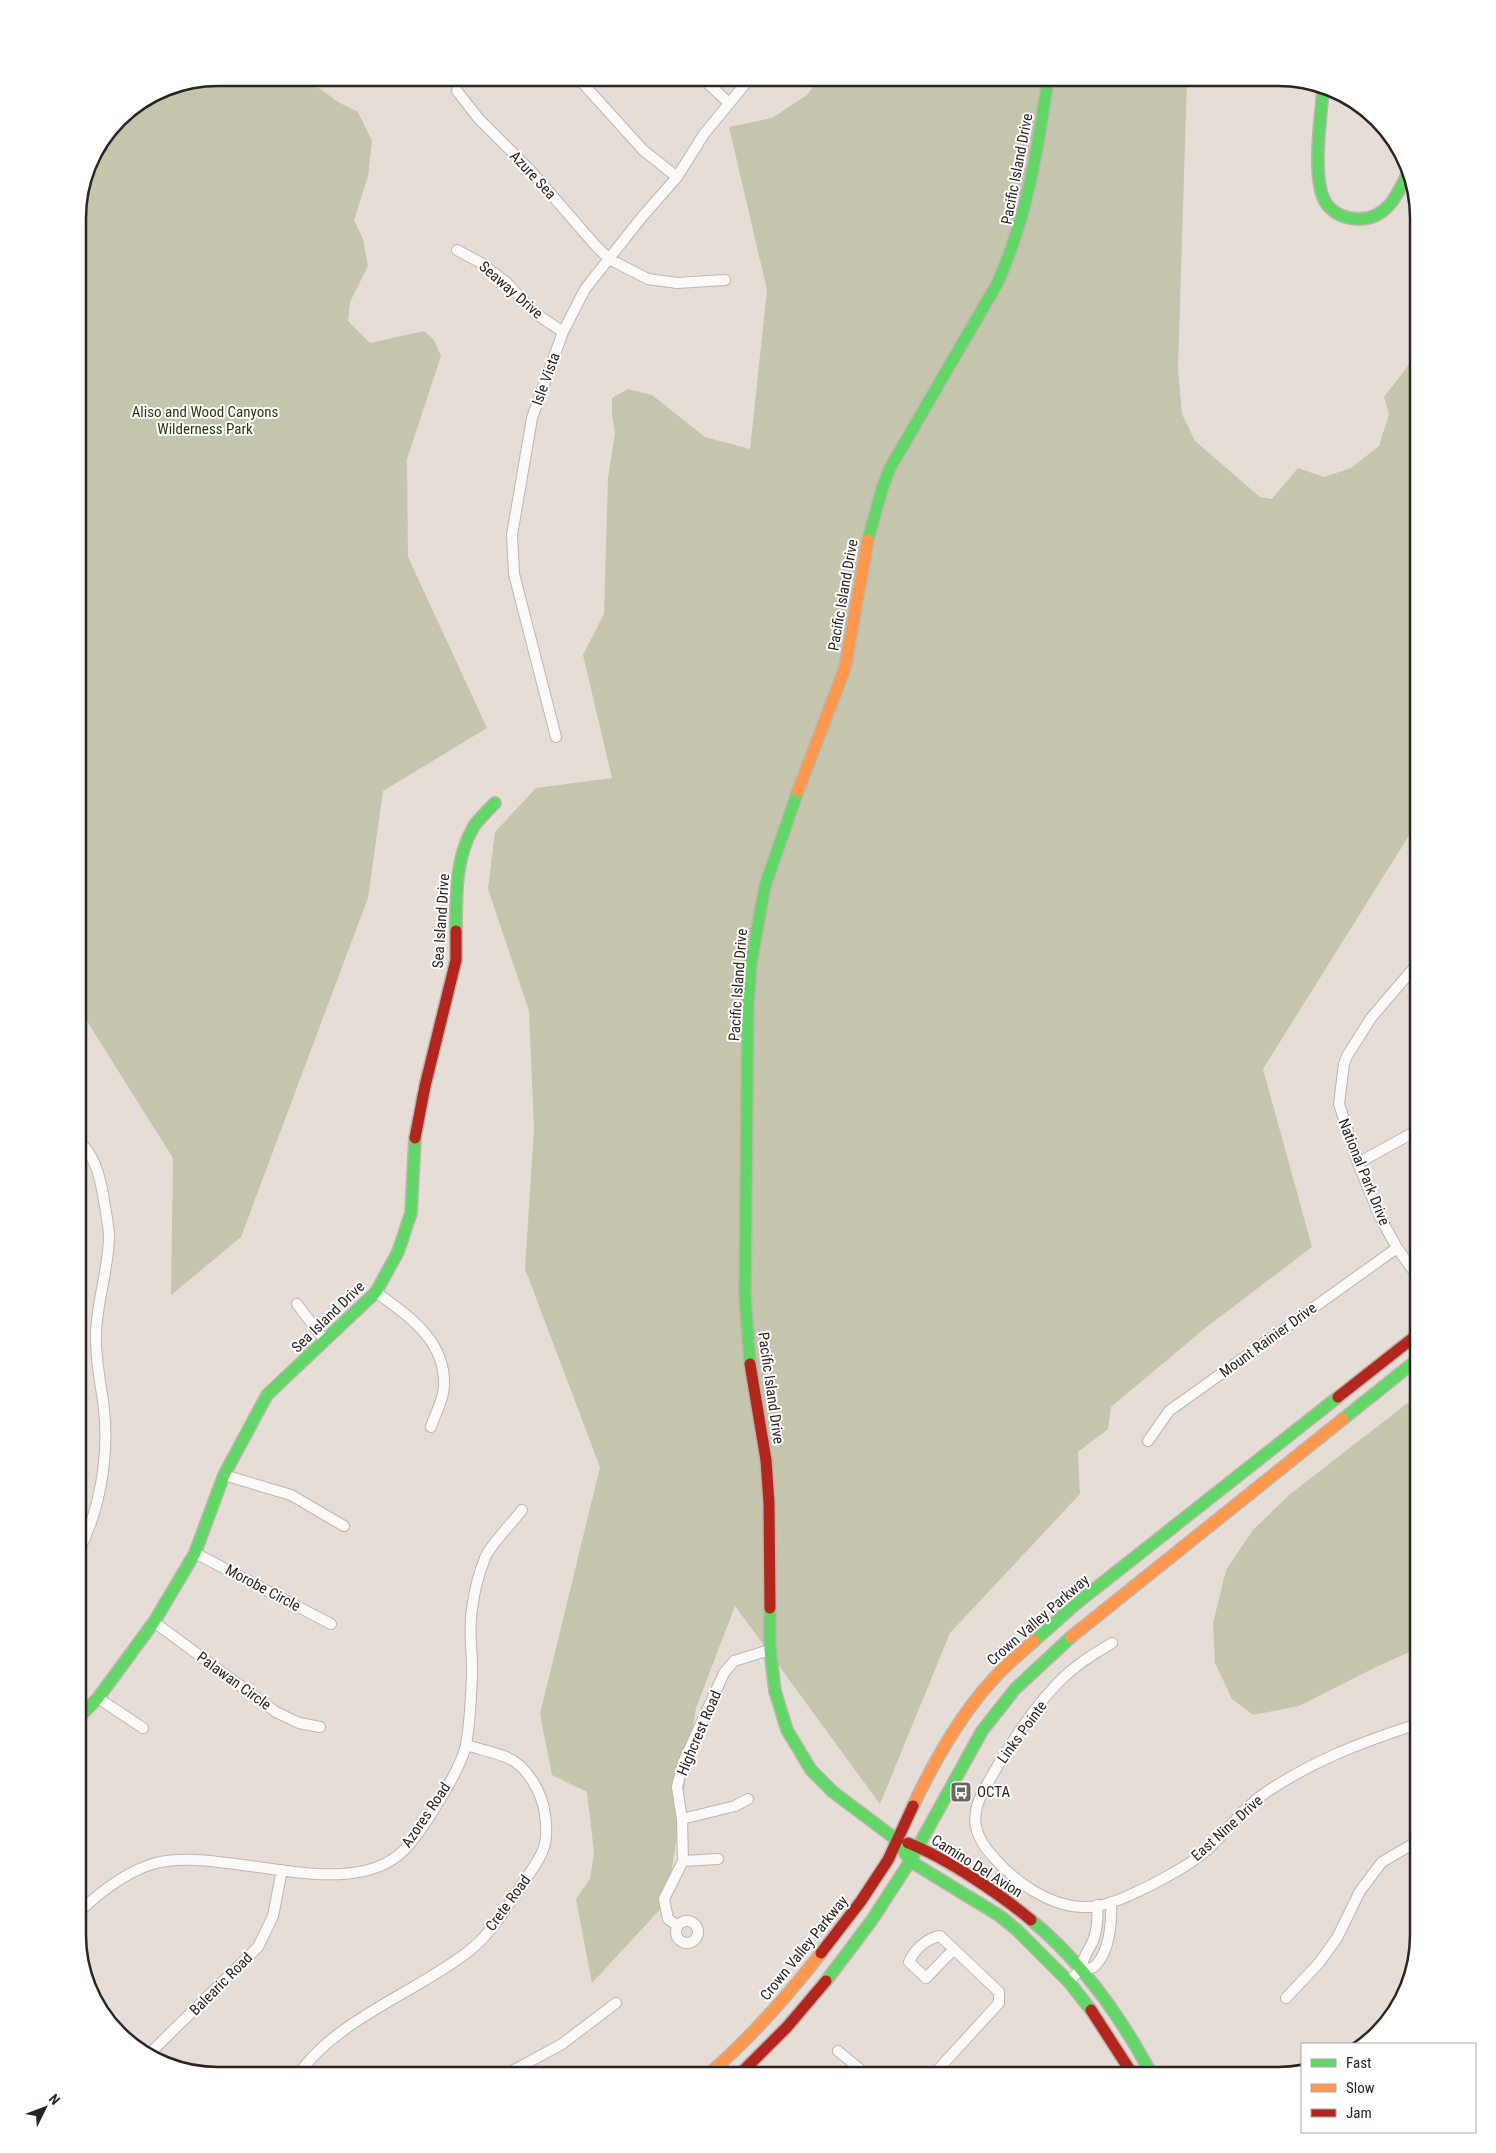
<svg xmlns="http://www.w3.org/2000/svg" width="1496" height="2153" font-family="'Roboto Condensed',sans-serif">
	<rect width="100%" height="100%" fill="#e7ddd7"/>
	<path fill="#c4c5ac" d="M219,78h73l13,8 14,2 19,14 20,10 14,29 -4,35 -14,44 9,19 5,27 -18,36 -2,19 22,22 54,-12 10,9 7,16 -34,103 1,98 79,171 -104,63 -15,107 -127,339 -70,58 2,-137 -95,-151v-797l14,-54 18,-25 1,2 65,-47z
		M820,78h367l-9,291 4,45 13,27 65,56 12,2 26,-31 26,9 27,-9 28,-22 10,-32 -5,-17 34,-44v468l-155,248 49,178 -108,82 -93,78 -3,22 -30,23 2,42 -130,139 -70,171 -145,-198 -39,102 -29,194 -75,81 -16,-84 14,-20 4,-27 -7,-60 -35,-17 -12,-61 60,-247 -75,-198 9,-140 -5,-118 -41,-122 7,-57 41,-44 76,-10 -29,-123 21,-41 4,-136 7,-45 -3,-19v-16l16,-9 24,6 53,42 45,12 17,-159 -38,-163 43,-9 35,-23z
		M1418,1395v253l-44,20 -75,38 -46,9 -21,-16 -17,-36 -2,-40 13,-53 27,-40 36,-35z"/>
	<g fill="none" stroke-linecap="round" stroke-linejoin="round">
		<g stroke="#bdb5b0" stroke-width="12">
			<path id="street" d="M578,78l65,72 34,27
				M702,78l27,25
				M457,91l22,28 51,51 65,75 14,14 39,20 29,4 48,-3
				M457,250l24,13 25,19 29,31 28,19
				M556,737l-42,-163 -2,-39 20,-117 31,-86 22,-43 57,-72 35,-40 27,-43 46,-56
				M1358,1163l60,-33
				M1418,1277l-21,-29 -17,-31 -22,-54 -19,-59 5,-40 3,-8 24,-38 47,-55
				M376,1292c32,24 70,48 68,94 0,13 -9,28 -13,41
				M297,1304l28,37
				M1148,1441l21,-30 228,-163
				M224,1475l67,20 53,31
				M78,1553c22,-43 31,-96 26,-144 -3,-25 -9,-50 -8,-76 1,-33 13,-65 13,-98 -1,-14 -4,-27 -6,-41 -4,-21 -9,-39 -25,-54
				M195,1553l136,71
				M154,1622l122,90 23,11 21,4
				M1112,1643c-11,7 -24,14 -35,23 -35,26 -71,84 -92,122 -17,29 -11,49 11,72 21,23 54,46 86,47 24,1 49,-12 69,-22 19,-10 40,-21 56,-35 19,-17 33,-39 54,-54 48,-34 103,-55 157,-72
				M98,1698l45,30
				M682,1819l53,-13 13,-7
				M683,1861l35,-2
				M78,1913c22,-21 48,-42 78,-50 70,-17 192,42 247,-12 18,-17 58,-82 63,-106 4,-22 5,-46 6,-68 1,-22 -4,-46 0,-68 2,-16 7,-36 13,-51 5,-13 28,-36 37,-48
				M676 1932a11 11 0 1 1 22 0a11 11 0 1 1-22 0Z
				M678,1926l-10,-7 -4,-20 19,-38 -1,-42 -5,-32 6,-24 41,-90 10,-12 36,-11
				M1081,1970c2,-14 7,-18 12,-29 4,-11 5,-25 4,-36
				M1069,1982c3,-4 7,-9 11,-11 5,-3 10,-1 15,-5 15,-15 17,-44 16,-64
				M1286,1998l33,-35 18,-25 23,-47 22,-29 36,-21
				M838,2051l29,24
				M147,2056l111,-109 15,-31 9,-46
				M298,2075c37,-55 119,-83 171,-124 22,-17 36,-42 52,-65 19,-29 29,-36 24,-72 -3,-21 -18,-49 -39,-57 -13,-5 -27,-8 -40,-12
				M505,2075l57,-31 54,-41
				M933,2075l66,-72v-11l-59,-56c-13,2 -26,14 -31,26l17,16 28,-29"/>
		</g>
		<g stroke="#bdb5b0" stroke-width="14">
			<path id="fast" d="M1323,89c-2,28 -12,91 3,114 7,11 21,16 33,16 27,0 38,-23 48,-44
				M868,540l14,-51 8,-21 107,-184c30,-66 41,-135 51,-206
				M456,931c0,-35 -1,-73 18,-105 6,-8 14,-16 21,-23
				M750,1364l-5,-69 3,-289 3,-43 14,-77 33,-95
				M1343,1419l75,-60
				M770,1608v42l5,41 12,39 24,40 22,22 64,48 13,21 90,55 17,14 52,52 22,28
				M1034,1641l43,-38 261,-206
				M78,1718l20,-20 56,-76 41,-69 29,-78 43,-80 109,-103 22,-40 13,-39 4,-75
				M1031,1920c51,42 90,97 121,155
				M826,1981l46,-61 37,-57 73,-132 33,-42 56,-52"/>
		</g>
		<g stroke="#bdb5b0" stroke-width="14">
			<path id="slow" d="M798,791l47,-123 23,-128
				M1071,1637l272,-218
				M913,1806c23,-49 51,-98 89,-136 10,-10 21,-19 32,-29
				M708,2075c42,-37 79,-78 113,-122"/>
		</g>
		<g stroke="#bdb5b0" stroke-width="14">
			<path id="jam" d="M415,1138l10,-52 31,-126v-29
				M750,1364l16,96 3,43 1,105
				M1338,1397l80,-63
				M908,1843c38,15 91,50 123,77
				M821,1953l40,-52 27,-41 25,-54
				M1091,2010l42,65
				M739,2075l48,-48 39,-46"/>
		</g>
		<use href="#street" stroke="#fbfaf9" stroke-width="10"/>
		<use href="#fast" stroke="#63d668" stroke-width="11"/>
		<use href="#slow" stroke="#ff974d" stroke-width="11"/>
		<use href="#jam" stroke="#b3261e" stroke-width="11"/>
	</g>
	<defs>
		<g id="bus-square" transform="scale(1.125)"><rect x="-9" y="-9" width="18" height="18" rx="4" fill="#6d6561" stroke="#fff"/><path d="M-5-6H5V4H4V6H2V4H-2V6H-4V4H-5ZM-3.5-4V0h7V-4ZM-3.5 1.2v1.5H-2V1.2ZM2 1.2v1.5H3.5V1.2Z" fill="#fff"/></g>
	</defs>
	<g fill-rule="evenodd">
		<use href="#bus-square" x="961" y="1792"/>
	</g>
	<g text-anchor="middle" stroke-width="4" stroke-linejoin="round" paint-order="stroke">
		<g font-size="15" fill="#2b2421" stroke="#fff">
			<text transform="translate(1017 169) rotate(-79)" y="5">Pacific Island Drive</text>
			<text transform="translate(533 175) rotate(47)" y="5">Azure Sea</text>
			<text transform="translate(511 290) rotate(41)" y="5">Seaway Drive</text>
			<text transform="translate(546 379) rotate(-70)" y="5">Isle Vista</text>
			<text transform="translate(843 595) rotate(-80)" y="5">Pacific Island Drive</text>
			<text transform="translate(441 921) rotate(-86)" y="5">Sea Island Drive</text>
			<text transform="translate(738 985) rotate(-86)" y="5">Pacific Island Drive</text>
			<text transform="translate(1364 1172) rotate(68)" y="5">National Park Drive</text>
			<text transform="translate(328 1317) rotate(-44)" y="5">Sea Island Drive</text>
			<text transform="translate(1268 1340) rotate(-36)" y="5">Mount Rainier Drive</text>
			<text transform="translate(771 1388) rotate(82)" y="5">Pacific Island Drive</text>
			<text transform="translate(263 1588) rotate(28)" y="5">Morobe Circle</text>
			<text transform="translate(1038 1620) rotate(-41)" y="5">Crown Valley Parkway</text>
			<text transform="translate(234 1681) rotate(36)" y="5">Palawan Circle</text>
			<text transform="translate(1022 1732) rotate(-54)" y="5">Links Pointe</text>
			<text transform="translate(699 1733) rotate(-67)" y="5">Highcrest Road</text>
			<text transform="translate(426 1815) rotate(-56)" y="5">Azores Road</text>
			<text transform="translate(1227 1828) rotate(-42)" y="5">East Nine Drive</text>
			<text transform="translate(977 1866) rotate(32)" y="5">Camino Del Avion</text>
			<text transform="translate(508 1903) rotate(-54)" y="5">Crete Road</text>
			<text transform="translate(804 1948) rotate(-51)" y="5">Crown Valley Parkway</text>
			<text transform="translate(221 1984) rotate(-45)" y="5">Balearic Road</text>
		</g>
		<g font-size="15" fill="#2e360f" stroke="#fff">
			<text x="205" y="417">Aliso and Wood Canyons<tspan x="205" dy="17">Wilderness Park</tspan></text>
		</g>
		<g font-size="15" fill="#2b2421" stroke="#fff" text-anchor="start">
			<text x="977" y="1797">OCTA</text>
		</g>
	</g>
	<path d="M0 0H1496V2153H0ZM218 86H1278A132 132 0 0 1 1410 218V1935A132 132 0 0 1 1278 2067H218A132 132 0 0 1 86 1935V218A132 132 0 0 1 218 86Z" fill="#fff" fill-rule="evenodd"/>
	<path fill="none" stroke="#2b2421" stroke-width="2.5" d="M218 86H1278A132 132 0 0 1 1410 218V1935A132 132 0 0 1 1278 2067H218A132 132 0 0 1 86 1935V218A132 132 0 0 1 218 86Z"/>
	<rect x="1301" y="2043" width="175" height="90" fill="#ffffff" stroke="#aaa7a6"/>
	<rect x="1311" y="2059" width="25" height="8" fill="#63d668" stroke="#aaa7a6"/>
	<text x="1346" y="2068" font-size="15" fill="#2b2421">Fast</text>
	<rect x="1311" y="2084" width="25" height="8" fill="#ff974d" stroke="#aaa7a6"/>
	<text x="1346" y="2093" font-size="15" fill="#2b2421">Slow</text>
	<rect x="1311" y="2109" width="25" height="8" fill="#b3261e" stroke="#aaa7a6"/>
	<text x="1346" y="2118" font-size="15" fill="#2b2421">Jam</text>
	<g transform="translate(45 2108) rotate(48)" stroke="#ffffff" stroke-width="4" paint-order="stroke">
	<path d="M0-4L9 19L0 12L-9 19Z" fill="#2b2421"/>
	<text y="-8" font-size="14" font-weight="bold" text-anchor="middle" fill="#2b2421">N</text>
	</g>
</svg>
